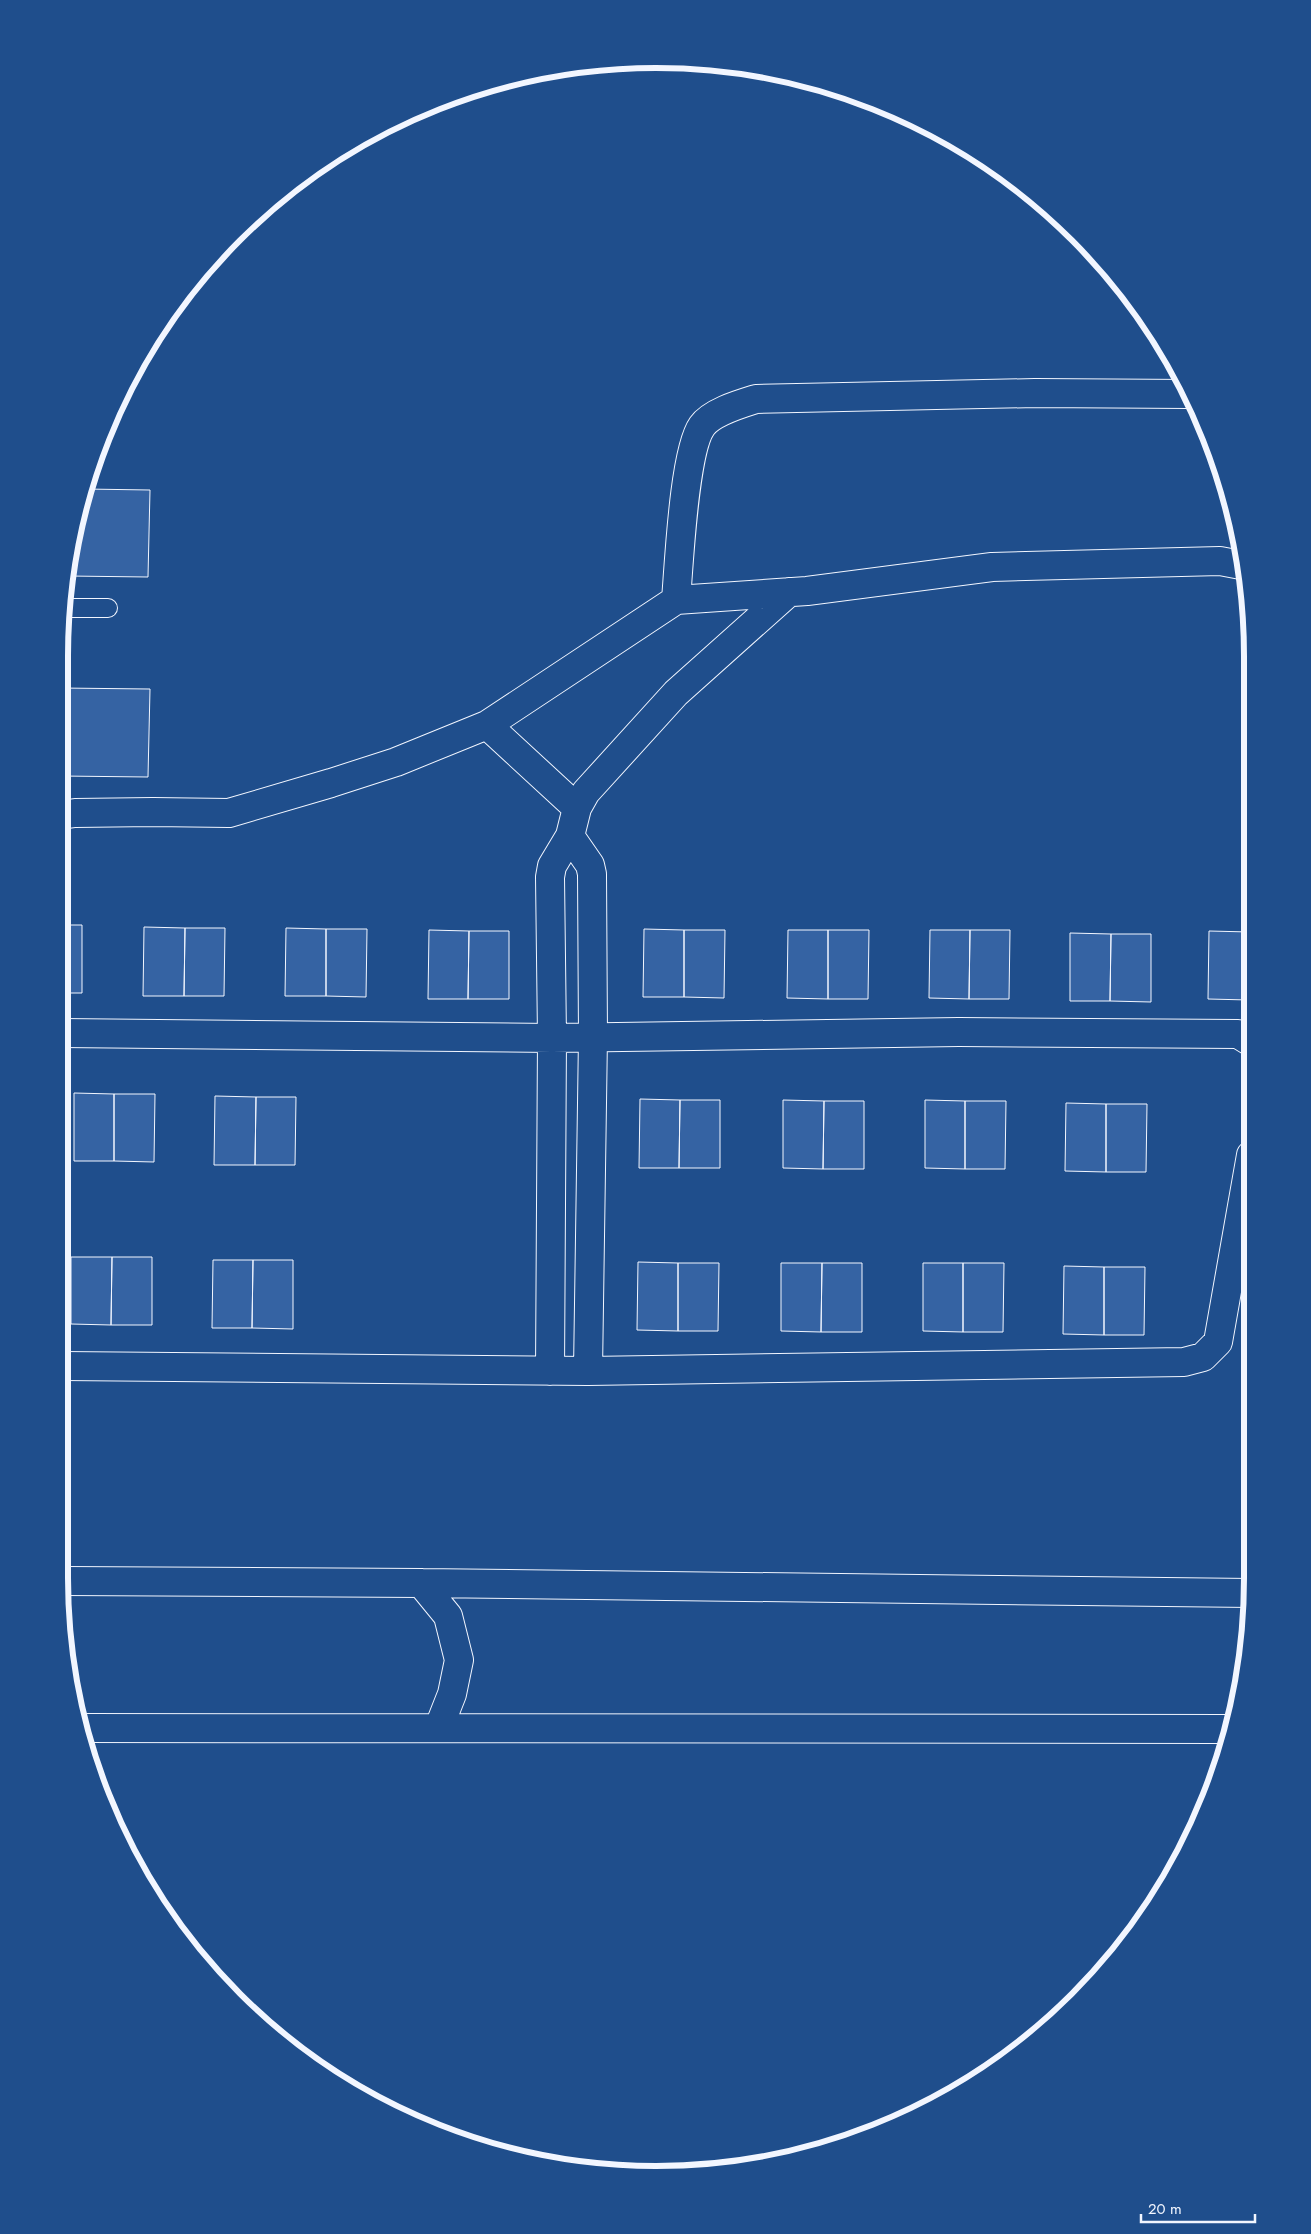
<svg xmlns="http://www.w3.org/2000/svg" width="1311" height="2234" font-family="Jost,sans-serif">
	<rect width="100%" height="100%" fill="#1f4e8c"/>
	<path fill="#3563a3" stroke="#f2f6ff" d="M85,489l65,1 -2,87 -80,-1z
		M60,688l90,1 -2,88 -87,-1z
		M61,925h21v68h-21z
		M144,927l41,1 -1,68h-41z
		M185,928h40l-1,68h-40z
		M286,928l40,1v67h-41z
		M326,929h41l-1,68 -40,-1z
		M644,929l40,1v67h-41z
		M429,930l40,1 -1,68h-40z
		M684,930h41l-1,68 -40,-1z
		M788,930h40v69l-41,-1z
		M828,930h41l-1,69h-40z
		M930,930h40l-1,69 -40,-1z
		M970,930h40l-1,69h-40z
		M469,931h40v68h-41z
		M1209,931l41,1 -1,68 -41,-1z
		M1250,932h1v68h-2z
		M1070,933l41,1 -1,67h-40z
		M1111,934h40v68l-41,-1z
		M74,1093l40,1v67h-40z
		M114,1094h41l-1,68 -40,-1z
		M215,1096l41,1 -1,68h-41z
		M256,1097h40l-1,68h-40z
		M640,1099l40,1 -1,68h-40z
		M680,1100h40v68h-41z
		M783,1100l41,1 -1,68 -40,-1z
		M925,1100l40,1v68l-40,-1z
		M824,1101h40v68h-41z
		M965,1101h41l-1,68h-40z
		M1066,1103l40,1v68l-41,-1z
		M1106,1104h41l-1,68h-40z
		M71,1257h41l-1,68 -40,-1z
		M112,1257h40v68h-41z
		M213,1260h40l-1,68h-40z
		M253,1260h40v69l-41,-1z
		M638,1262l40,1v68l-41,-1z
		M678,1263h41l-1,68h-40z
		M781,1263h41l-1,69 -40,-1z
		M822,1263h40v69h-41z
		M923,1263h40v69l-40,-1z
		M963,1263h41l-1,69h-40z
		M1064,1266l40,1v68l-41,-1z
		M1104,1267h41l-1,68h-40z"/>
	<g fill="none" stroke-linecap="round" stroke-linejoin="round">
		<g stroke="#f2f6ff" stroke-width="20">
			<path id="lane" d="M62,608h46"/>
		</g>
		<g stroke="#f2f6ff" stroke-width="30">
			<path id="street" d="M676,600c3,-36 8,-149 26,-174 10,-14 38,-22 54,-27l279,-6 154,1
				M487,725l90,83
				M61,815l14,-2 78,-1 76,1 102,-30 65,-21 91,-37 189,-125 131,-9 185,-24 228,-6 21,4
				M570,836l20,29 2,9 1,162 -5,335
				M62,1033l490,5 407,-6 279,2 13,8
				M63,1366l525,5 596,-9 19,-5 15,-15 33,-187
				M550,1371l2,-333 -2,-161 2,-11 18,-30 7,-28 9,-16 90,-99 113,-101"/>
		</g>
		<g stroke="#f2f6ff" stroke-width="30">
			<path id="secondary" d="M64,1581l357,2 830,10
				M421,1583l27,33 11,44 -7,34 -13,33
				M81,1728l1148,1"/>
		</g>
		<use href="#lane" stroke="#1f4e8c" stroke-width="18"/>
		<use href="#street" stroke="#1f4e8c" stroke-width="28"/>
		<use href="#secondary" stroke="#1f4e8c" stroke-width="28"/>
	</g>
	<path d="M0 0H1311V2234H0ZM656 68H656A588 588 0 0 1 1244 656V1578A588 588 0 0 1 656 2166H656A588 588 0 0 1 68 1578V656A588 588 0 0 1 656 68Z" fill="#1f4e8c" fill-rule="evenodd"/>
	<path fill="none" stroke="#f2f6ff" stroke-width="6" d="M656 68H656A588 588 0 0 1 1244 656V1578A588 588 0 0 1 656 2166H656A588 588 0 0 1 68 1578V656A588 588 0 0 1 656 68Z"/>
	<path d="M1141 2214v8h114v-8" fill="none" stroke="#f2f6ff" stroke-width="2.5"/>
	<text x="1148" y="2214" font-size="15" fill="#f2f6ff" stroke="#1f4e8c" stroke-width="4" paint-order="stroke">20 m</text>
</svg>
